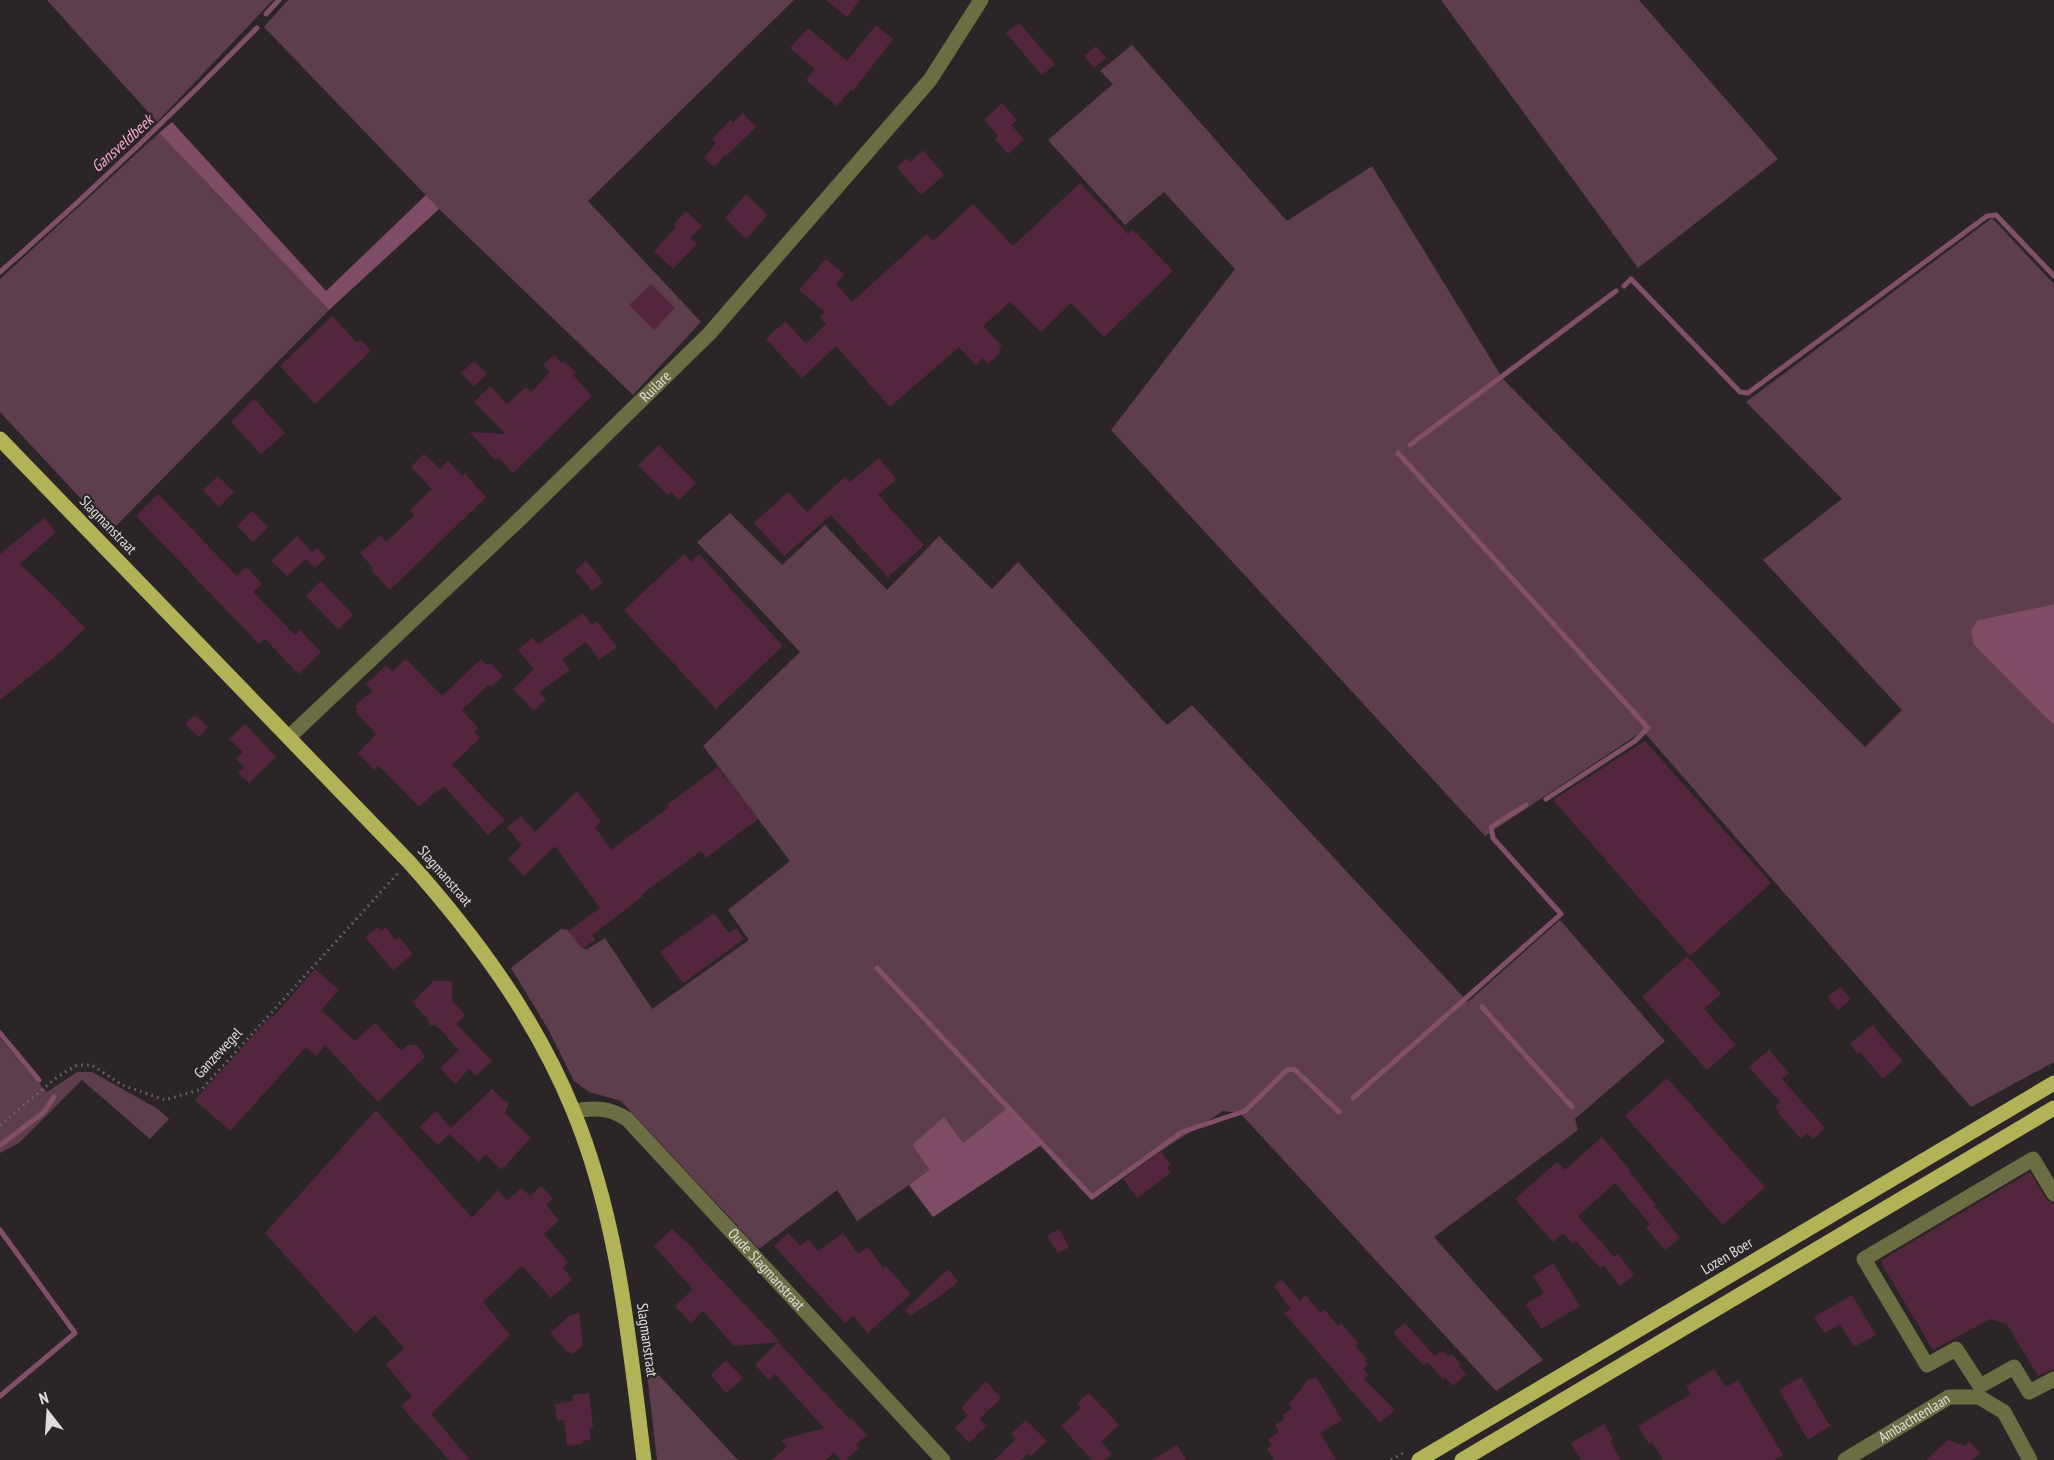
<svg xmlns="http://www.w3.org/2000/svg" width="2054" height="1460" font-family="'PT Sans Narrow',sans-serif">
	<rect width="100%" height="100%" fill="#2b2528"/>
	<path fill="#5e3d4d" d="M47,0h226l-116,122z
		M288,0h506l-206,201 113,121 -68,73 -194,-186 -175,-182z
		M1441,0h198l139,159 -140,109z
		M1132,45l155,176 85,-55 131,213 362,368 37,-37 -139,-150 79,-61 -96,-97 246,-184 62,66v320l-75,16 -5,25 80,81v336l-83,45 -328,-376 -158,105 -374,-406 124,-161 -71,-77 -39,33 -77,-85 65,-56 -13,-13z
		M159,133l170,177 -218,221 -111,-119v-133z
		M730,513l52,52 43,-40 62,65 52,-54 53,53 26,-27 149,163 25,-20 276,297 92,-82 105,121 -90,78 3,11 -144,107 109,123 -47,31 -256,-278 -17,-2 -131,84 -84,-88 -45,36 -19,-25 -32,27 19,25 -74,51 -20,-31 -78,59 -138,-148 -32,-9 -15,-11 -26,-52 -37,-61 50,-39 12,2 13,19 19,-12 47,71 97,-69 -21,-30 62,-49 -87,-115 97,-94 -103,-110z
		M0,1038l47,54 30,-20h15l66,37 11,10 -19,20 -68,-59 -63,63 -19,10z
		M657,1373l81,87h-81l-10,-86z"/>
	<path fill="#7e4c65" d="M172,122l154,169 100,-96 13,14 -110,101 -170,-177z
		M2054,604v122l-80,-81 -3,-15 7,-10z
		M1008,1107l35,37 -110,73 -24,-32 21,-15 -18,-25 32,-28 19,26z"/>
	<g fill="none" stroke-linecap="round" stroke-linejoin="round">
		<path stroke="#824f68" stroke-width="5" d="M266,14l13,-14
			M0,272c89,-78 174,-159 257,-244
			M1624,286l7,-7 109,113 8,1 239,-177 9,-1 58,61
			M1410,445l206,-154
			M1398,453l250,275 -13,13 -89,58
			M877,968l215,229 90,-65 63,-21 42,-41 7,-1 45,43
			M1482,1007l90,100
			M0,1033l39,47
			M1353,1098l208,-184 -68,-76 -2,-11 35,-22
			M0,1145l43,-32 11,-16
			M0,1230l75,103 -75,63"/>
	</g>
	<path fill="#54263e" d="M826,0h34l-13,17z
		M1019,23l36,41 -13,11 -36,-42z
		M876,25l17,14 -40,52 -2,-1 -14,16 -31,-26 9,-11 -25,-21 18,-20 39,33z
		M1096,46l10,12 -12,10 -10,-12z
		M1002,103l15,17 -6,5 13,14 -16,15 -13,-15 3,-3 -14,-16z
		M743,113l13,14 -29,28 -1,-1 -12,13 -10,-9 12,-15 -4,-4 18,-19 3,3z
		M923,150l21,25 -23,20 -24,-28 10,-9 3,4z
		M1080,183l48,51 5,-4 40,41 -69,66 -33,-34 -30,29 -31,-30 -27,24 19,20 -4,3 3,3 -13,12 -5,-6 -7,7 -17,-18 -69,60 -54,-61 -34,32 -36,-39 19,-18 21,23 20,-20 -6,-7 5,-5 -26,-22 27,-31 18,15 -8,10 16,18 75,-68 6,7 40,-37 40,42z
		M746,194l21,21 -21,24 -21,-21z
		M686,211l16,15 -12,12 7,6 -24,25 -19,-18 22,-24 -3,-2z
		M651,284l24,24 -21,22 -25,-25z
		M332,316l25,27 4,-3 10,11 -56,53 -35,-38z
		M554,355l8,8 2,-2 12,12 -3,2 19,21 -79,77 -15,-16 -3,3 -25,-28 36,2 -32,-32 16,-16 17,18 19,-17 5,5 19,-20 -7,-7z
		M474,361l13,13 -13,12 -13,-13z
		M254,399l31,34 -24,21 -30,-32z
		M659,445l37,38 -17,17 -8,-8 -3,3 -30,-30z
		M424,454l16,15 8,-8 15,16 1,-4 22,24 -96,93 -19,-20 2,-2 -13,-15 21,-18 5,7 29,-27 -5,-5 22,-21 -21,-22z
		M879,458l17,21 -18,16 46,50 -36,32 -57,-62 -47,41 -30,-33 34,-31 19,20 38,-35 5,5z
		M218,476l16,16 -15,15 -16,-17z
		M158,494l79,82 9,-9 16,17 -9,8 42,43 5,-5 21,22 -22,22 -34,-35 -6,5 -123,-128z
		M252,511l16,16 -15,15 -16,-16z
		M44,518l12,14 -36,32 37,35 28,29 -23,23 -62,49v-146z
		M297,536l15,16 5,-4 9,10 -11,10 -9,-9 -19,17 -16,-15z
		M684,554l7,8 8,-8 84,92 -67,63 -92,-99z
		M586,561l17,21 -11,9 -17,-21z
		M321,581l32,34 -15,14 -32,-33z
		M583,613l9,12 5,-4 20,26 -18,13 -13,-18 -24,17 8,11 -31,22 7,7 -12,12 -21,-22 21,-20 -16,-19 14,-12 6,6z
		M406,659l36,37 39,-37 6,6 3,-2 13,13 -12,11 -3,-2 -26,25 16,18 -4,3 6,7 -28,27 53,55 -17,15 -43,-48 -12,7 -14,13 -33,-34 -8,-7 -4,4 -16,-17 18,-19 -21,-23 3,-2 -3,-3 17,-15 -6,-7 20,-19 6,7z
		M195,715l13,12 -9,10 -14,-13z
		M245,724l31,33 -27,26 -11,-10 6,-6 -8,-8 7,-7 -14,-13z
		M1645,741l126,142 -81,73 -137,-156z
		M718,767l40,52 -52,39 -5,-7 -59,43 1,2 -51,39 3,5 -13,9 -14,-18 32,-23 -45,-62 -31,30 -16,-17 14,-14 -15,-17 14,-12 14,16 42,-41 24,31 -6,5 16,23 58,-43 -2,-2z
		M714,913l15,20 7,-5 8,11 -61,44 -23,-31z
		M378,927l3,4 5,-4 9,13 4,-3 14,17 -20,16 -28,-33z
		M1687,956l34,38 -17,15 32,36 -29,25 -65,-73z
		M315,969l24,21 -18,20 34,31 20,-18 26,28 7,-6h9l8,12 -47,45 -53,-57 -9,11 -10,-9 -76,84 -35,-31 76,-84 2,1z
		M434,981h18v20l13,14 -9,9 36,37 -16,15 -7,-7 -14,15 -15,-16 19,-18 -23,-25h-7v-5l-17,-18z
		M1840,987l11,12 -13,11 -11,-13z
		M1872,1025l31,36 -20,18 -23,-27 -2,2 -8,-10z
		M1769,1050l20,23 -7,6 43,49 -12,11 -6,-6 -6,6 -23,-26 1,-2 -4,-5 5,-4 -31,-35z
		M1667,1078l98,109 -42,38 -98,-109z
		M492,1089l11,11 6,2 -4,11 26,25 -30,32 -15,-16 -7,8 -30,-28 -11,11 -19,-18 17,-16 15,17z
		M376,1110l96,108 26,-28 9,10 15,-12 8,8 11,-10 12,13 -7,6 13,15 -15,14 24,28 -5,5 9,13 -21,18 -29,-32 -39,36 27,33 -79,79 39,46h-21l-48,-54 11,-10 -26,-31 18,-17 -29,-33 -20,18 -90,-100z
		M1602,1137l28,33 -1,1 27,34 -2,1 26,32 -15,12 -19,-23 4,-3 -35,-41 -37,33 36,41 4,-3 16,21 -14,11 -16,-21 -4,3 -24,-27 -3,3 -10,-11 -10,9 -38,-43 42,-37 8,8z
		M1161,1151l10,14 -4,3 4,5 -34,25 -14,-19z
		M2030,1172l16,27 8,5v165l-16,7 -32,-53 -16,-4 -57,31 -53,-89z
		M672,1229l23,21 -1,1 86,91 -46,4 -31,-35 -12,12 -16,-17 17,-16 -1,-3 -37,-41z
		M1059,1229l10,18 -11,6 -11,-17z
		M788,1233l12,13 8,-7 10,12 25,-18 15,21 10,-7 15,21 3,-2 25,28 -43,39 -15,-17 -8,7 -71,-77z
		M1553,1263l27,43 -39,23 -15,-25 18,-11 -11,-17z
		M948,1269l10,12 -15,13 -33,22 -5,-6z
		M1282,1280l18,21 6,-6 14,18 5,-3 13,16 3,-3 17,20 -3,3 12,13 -2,2 3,4 -5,4 6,6 -5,4 31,31 -15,13 -96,-110 7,-4 -17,-23z
		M1852,1295l24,40 -22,12 -14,-23 -16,9 -10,-16z
		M579,1313l4,32 -10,9 -7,-3 -16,-18 20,-18z
		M1405,1323l29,33 -7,6 13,-11 2,2 2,-1 4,4 3,-2 10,10 -2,2 7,8 -13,12 -8,-9 -2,2 -16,-17 -4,3 -30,-32z
		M778,1342l72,78 1,-2 16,17 -11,10 3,3 -13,12h-5l-7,-8 -8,8h-54l15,-13 -6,-7 43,-12 -49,-54 -6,6 -14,-15z
		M726,1360l17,18 -17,15 -15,-18z
		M1714,1369l12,18 12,-7 45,75 -9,5h-111l-11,-18 -3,2 -11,-18 53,-32 -5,-8z
		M1316,1377l26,43 -22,13 16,27h-62l-7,-12 5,-2 -4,-7 11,-7 -4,-7 9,-6 -2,-4 10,-6 -3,-5 19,-24z
		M1801,1377l29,49 -22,14 -29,-50z
		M986,1381l15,17 -22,21 7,7 -17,17 -14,-15 13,-13 -7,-7z
		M589,1393l4,34 -4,1 2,12 -9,1 1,3 -16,2 -3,-26 -7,1 -2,-17 18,-3 -1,-6z
		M1089,1393l30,32 -18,17 11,12 -7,6h-13l-31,-34 20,-18 -4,-5z
		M1026,1420l21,21 -16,15 -2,-2 -8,6h-27l22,-21 -5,-5z
		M1604,1424l9,16 -3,1 11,19h-40l-10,-17z
		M1948,1440l17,6 4,-5 11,12 -8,7h-46z
		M1177,1445l9,15h-34z"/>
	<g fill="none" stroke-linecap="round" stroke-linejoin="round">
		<path stroke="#6f6a6c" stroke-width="3" stroke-dasharray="1.5 4.5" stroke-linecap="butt" d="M0,1125l56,-47 21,-13h15l30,20 43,15 37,-11 197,-217
			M1391,1460l14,-8"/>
		<g stroke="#6c6d43" stroke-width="15">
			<path id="s1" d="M289,737l234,-221 186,-182 221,-254 51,-80"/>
			<path id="s2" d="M574,1111c21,-4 35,-3 53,8l316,341"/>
			<path d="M2054,1194l-21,-35 -169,100 63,106 29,-16 24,37 34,-19 15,25 25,-13"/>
			<path id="s3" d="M1845,1460l104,-63h30l25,15 26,48"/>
		</g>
		<path stroke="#b2b357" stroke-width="15" d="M0,439l409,423c66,74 126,155 164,248 46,111 56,232 71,350
			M1419,1460l635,-377
			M1462,1460l592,-352"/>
	</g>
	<g text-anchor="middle" stroke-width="4.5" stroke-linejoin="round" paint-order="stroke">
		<g font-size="15" fill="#e0dcde" stroke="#2b2528">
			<text dy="5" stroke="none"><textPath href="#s1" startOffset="507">Ruilare</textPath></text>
			<text transform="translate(108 525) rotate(46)" y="5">Slagmanstraat</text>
			<text transform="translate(445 876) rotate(49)" y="5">Slagmanstraat</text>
			<text transform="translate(218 1053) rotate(-47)" y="5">Ganzewegel</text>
			<text transform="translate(1727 1256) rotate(-31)" y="5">Lozen Boer</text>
			<text dy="5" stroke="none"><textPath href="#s2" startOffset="260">Oude Slagmanstraat</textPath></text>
			<text transform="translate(647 1340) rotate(82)" y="5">Slagmanstraat</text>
			<text dy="5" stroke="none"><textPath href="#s3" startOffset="81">Ambachtenlaan</textPath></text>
		</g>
		<g font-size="16" font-style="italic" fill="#fbaad1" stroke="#2b2528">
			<text transform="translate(122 143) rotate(-42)" y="6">Gansveldbeek</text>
		</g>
	</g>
	<g transform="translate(48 1412) rotate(343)" stroke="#2b2528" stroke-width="4.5" paint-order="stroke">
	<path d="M0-4.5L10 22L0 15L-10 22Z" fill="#e0dcde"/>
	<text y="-9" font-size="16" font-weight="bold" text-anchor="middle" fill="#e0dcde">N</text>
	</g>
</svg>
